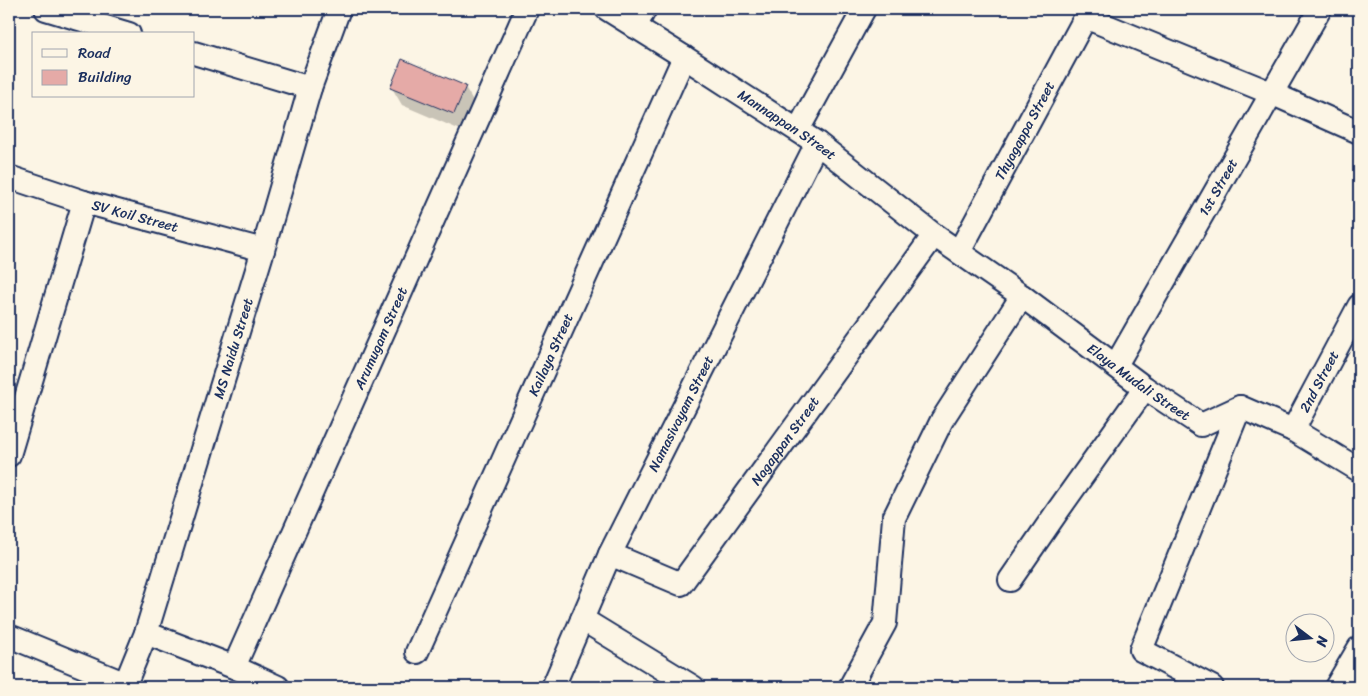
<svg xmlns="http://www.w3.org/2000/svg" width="1368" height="696" font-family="Sriracha,sans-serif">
	<rect width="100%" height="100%" fill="#fcf5e5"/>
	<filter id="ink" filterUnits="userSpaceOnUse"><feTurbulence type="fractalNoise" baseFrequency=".02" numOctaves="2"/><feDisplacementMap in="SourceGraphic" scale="10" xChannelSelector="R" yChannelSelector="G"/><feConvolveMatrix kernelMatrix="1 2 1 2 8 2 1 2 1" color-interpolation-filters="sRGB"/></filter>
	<g filter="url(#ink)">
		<path fill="#0003" d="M465,87l10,17 -12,27 -61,-26 -10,-17z"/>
		<path fill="#e5aaa7" stroke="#1b2f5e" d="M402,59l64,27 -12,28 -64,-26z"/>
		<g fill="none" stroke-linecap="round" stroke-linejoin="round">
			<g stroke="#1b2f5e" stroke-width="26">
				<g id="minor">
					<path d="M46,9l83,25"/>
					<path id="s1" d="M607,9l77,48 133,86 117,92 88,61 123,92 56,37 39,-18 53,23 66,40"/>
					<path d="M1085,17l186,76 88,39"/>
					<path d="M635,27l10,-18"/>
					<path d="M194,53l116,35"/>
					<path d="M798,130l66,-121"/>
					<path id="s2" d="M9,177l75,25 179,48"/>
					<path id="s3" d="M959,252l131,-243"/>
					<path id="s4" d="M1116,365l204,-356"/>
					<path id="s5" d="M1293,430l66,-124"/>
					<path d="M9,455l75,-253"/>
					<path id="s6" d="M610,554l71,30 253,-349"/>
					<path d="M1010,580l49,-71 86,-121"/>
					<path d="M582,619l111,68"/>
					<path d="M146,633l88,34 44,20"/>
					<path d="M9,636l117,48"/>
					<path id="s7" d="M417,652l267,-595"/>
					<path id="s8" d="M234,667l293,-658"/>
					<path id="s9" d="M124,687l22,-54 117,-383 47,-162 29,-79"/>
					<path id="s10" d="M553,687l57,-133 207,-411"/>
					<path d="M850,687l35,-64 9,-105 48,-98 80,-124"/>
					<path d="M1212,687l-71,-37 99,-243"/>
					<path d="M1336,687l23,-39"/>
				</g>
			</g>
			<use href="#minor" stroke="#fcf5e5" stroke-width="22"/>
		</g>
	</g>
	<g text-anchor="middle" stroke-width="4" stroke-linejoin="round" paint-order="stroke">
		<g font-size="14" fill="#1b2f5e" stroke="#fcf5e5">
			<text dy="5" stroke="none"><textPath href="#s1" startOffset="214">Mannappan Street</textPath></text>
			<text dy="5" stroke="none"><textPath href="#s3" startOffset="138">Thyagappa Street</textPath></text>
			<text dy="5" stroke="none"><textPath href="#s4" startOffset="205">1st Street</textPath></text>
			<text dy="5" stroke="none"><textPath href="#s2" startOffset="132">SV Koil Street</textPath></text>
			<text dy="5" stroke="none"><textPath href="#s8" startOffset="360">Arumugam Street</textPath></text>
			<text dy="5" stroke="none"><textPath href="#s9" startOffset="356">MS Naidu Street</textPath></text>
			<text dy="5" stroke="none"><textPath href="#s7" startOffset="326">Kailaya Street</textPath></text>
			<text dy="5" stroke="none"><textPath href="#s1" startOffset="650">Elaya Mudali Street</textPath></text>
			<text dy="5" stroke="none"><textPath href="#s5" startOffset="55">2nd Street</textPath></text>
			<text dy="5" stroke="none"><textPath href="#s10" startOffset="302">Namasivayam Street</textPath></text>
			<text dy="5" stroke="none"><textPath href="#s6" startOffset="254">Nagappan Street</textPath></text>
		</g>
	</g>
	<rect width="1368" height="696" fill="none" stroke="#fcf5e5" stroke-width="30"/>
	<rect x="15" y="15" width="1338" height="666" fill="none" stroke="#1b2f5e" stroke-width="2" filter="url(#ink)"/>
	<rect x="32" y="32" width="162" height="65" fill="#fcf5e5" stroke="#a2a6af"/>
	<rect x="42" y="49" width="25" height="8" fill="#fcf5e5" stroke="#a2a6af"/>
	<text x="78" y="58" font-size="15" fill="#1b2f5e">Road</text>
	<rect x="42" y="70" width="25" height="15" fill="#e5aaa7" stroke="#a2a6af"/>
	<text x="78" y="82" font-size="15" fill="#1b2f5e">Building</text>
	<g transform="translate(1310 638) rotate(106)"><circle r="24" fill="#fcf5e5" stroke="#a2a6af"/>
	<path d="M0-4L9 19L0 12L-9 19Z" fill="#1b2f5e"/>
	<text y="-8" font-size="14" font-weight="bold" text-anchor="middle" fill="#1b2f5e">N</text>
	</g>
</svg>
